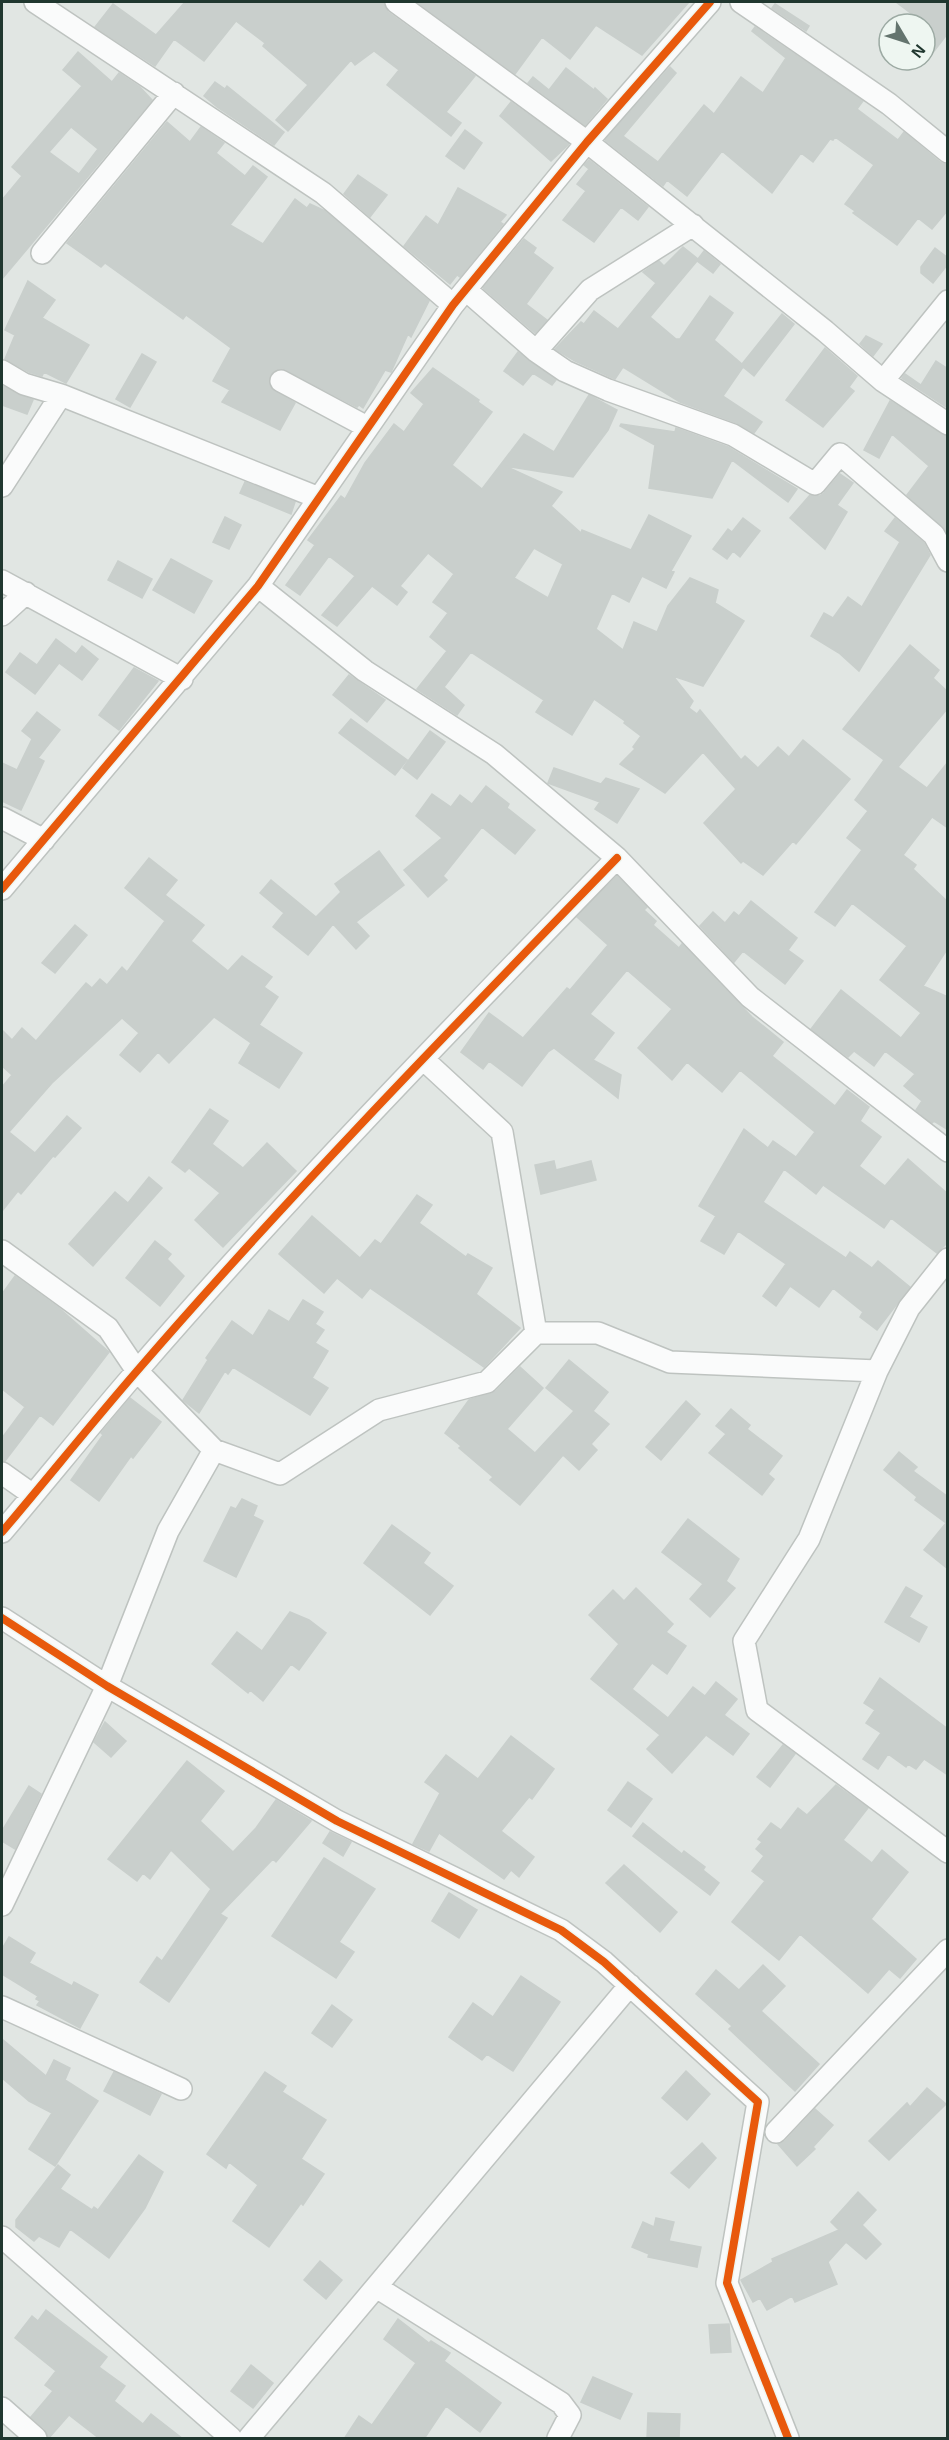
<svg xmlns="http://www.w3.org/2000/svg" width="949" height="2440" font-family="Helvetica,sans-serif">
	<rect width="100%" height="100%" fill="#e1e6e3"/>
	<path fill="#c9cfcc" stroke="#c9cfcc" stroke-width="1.5" fill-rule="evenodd" d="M185,2h198l5,10 87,64 -29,36 15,11 -10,13 -64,-51 12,-15 -25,-19 -19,14 -4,-5 -63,71 -12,-11 32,-35 -45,-39 2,-3 -29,-22 -32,40 -30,-22 -19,27 -60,-39 18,-23 43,31z
		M417,2h272l-47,53 -46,-30 -26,34 -28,-22 -27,37z
		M896,2h52v31l-23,30v-39z
		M775,4l34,22 -3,5 -34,-23z
		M755,27l108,74 -6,8 41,31 6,-8 36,30 8,3v45l-16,19 -14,-11 -21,27 -44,-32 2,-2 -10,-7 29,-39 -39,-28 -2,3 -3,-1 -17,23 -12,-9 -29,40 -50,-42 -35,45 -20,-16 -4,6 -58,-46 65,-73 6,6 -53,63 35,26 46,-57 10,9 27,-37 22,16 23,-35 -34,-27z
		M78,52l34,30 7,-9 21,14 12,13 -150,179v-79l20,-24 -10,-9 70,-81 -19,-16zM71,127l27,22 -19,25 -30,-22z
		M566,68l28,22 1,-2 12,11 -22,26 -57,-42 5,-6 16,13z
		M215,82l10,7 2,-3 57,46 -10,13 -57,-38 -13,-11z
		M511,102l58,42 -18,17 -51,-45z
		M167,122l23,20 11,-15 23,16 -8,10 29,23 8,-10 14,11 -37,48 33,19 32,-45 12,9 3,-4 15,7 104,90 -18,36 -3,-3 -17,38 -6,-2 -22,38 -4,-3 -2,2 -76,-39 -11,7v12l25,16 -15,27 -58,-28 8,-12 -17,-9 18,-33 -45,-33 -3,4 -78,-56 -4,4 -34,-24z
		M465,130l17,13 -18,26 -18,-13z
		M589,160l59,47 -10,13 -17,-13 -27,35 -31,-22 23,-29 -9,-7 12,-15 -5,-4z
		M358,175l29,20 -17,22 -26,-23z
		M458,188l48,27 -6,7 3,2 -43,53 -3,-2 -7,9 -46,-38 22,-30 12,9z
		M524,239l12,9 -3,5 20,15 -27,36 21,16 -12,13 -52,-45z
		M683,247l15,12 6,-8 16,13 -7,9 -16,-12 -47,56 26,22h4l30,-43 23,17 -19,27 28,24 40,-50 12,10 -40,52 -11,-9 -20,29 39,26 -8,11 -17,-10 -57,-21 -57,-35 -8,12 -40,-18 -20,-12 26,-27 3,2 10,-13 24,18 38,-46 -13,-11 16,-11 5,5z
		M935,248l13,10v6l-15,19 -12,-10v-6z
		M28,281l27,19 -13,18 47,27 -23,38 -22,-11 -2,4 -13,-4 -24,-13 10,-24 -10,-5z
		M866,336l16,8 -9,12 -13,-12z
		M825,348l32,28 -8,11 5,4 -31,36 -37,-27z
		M518,352l38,28 -4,5 -19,-12 -10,12 -19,-14z
		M142,354l14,8 -26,45 -14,-8z
		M936,361l12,8v39l-46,-30 3,-4 16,11z
		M433,368l46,32 -1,2 14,10 -40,53 30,24 42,-55 30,18 35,-57 28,15 -9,20 -35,47 -68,-11 57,26 -11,14 30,27 1,-3 49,20 18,-35 42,21 -20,35 3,1 -8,16 -24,-12 -13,26 -17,-9 -16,36 27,21 11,-28 23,10 11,-26 22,-28 28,12 -3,13 29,18 -41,65 -30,-10 20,25 -4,7 8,6 3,-4 41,50 4,-4 13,12 20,-21 11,10 14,-17 47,39 -54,65 -3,-3 -30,34 -20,-14 -2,2 -37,-40 32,-34 -33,-37 -38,41 -45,-29 15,-15 -2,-2 8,-11 -17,-13 1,-2 -31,-22 -22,36 -36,-23 8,-12 -73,-48 -27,35 20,18 -7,10 -40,-26 30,-38 -17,-14 18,-24 -15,-11 21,-28 -26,-21 -28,33 7,6 -10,13 -25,-19 -35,40 -15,-11 33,-39 -26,-20 -29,39 -14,-10 29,-40 -7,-5 33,-44 4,3 20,-36 29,-39 10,8 20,-28 -13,-11zM534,548l29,16 -15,34 -34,-20z
		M2,386l31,14 -6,14 -25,-9z
		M890,401l58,36 -1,95 -40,-37 22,-29 -37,-32 -13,24 -15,-8z
		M621,424l54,8 1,-4 52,19 69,42 -9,13 -56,-42 -20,38 -63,-10 6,-43 -35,-19z
		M840,474l13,9 -16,22 10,7 -22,37 -35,-31 20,-23 10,1 4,-3z
		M245,482l50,20 -4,12 -51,-21z
		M225,517l16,8 -12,24 -16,-7z
		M743,518l17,13 -20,26 -7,-6 -6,8 -14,-10 15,-20 4,3z
		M895,518l29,25 6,12 -71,116 -20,-18 -28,-17 13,-23 9,5 15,-21 14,10 38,-65 -15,-11z
		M171,559l41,22 -18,32 -41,-23z
		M118,561l34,18 -10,19 -34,-18z
		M56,639l20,15 6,-8 16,13 -16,21 -23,-17 -24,31 -29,-22 14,-19 17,12z
		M910,645l29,25 -6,8 15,14v16l-50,59 29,21 21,-26v66l-16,-11 -29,38 13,10 -3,4 35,33v46l-25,38 25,11v133l-14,-9 -2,2 -16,-13 6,-9 -18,-15 11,-12 -30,-23 -11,15 -20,-15 -6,6 -37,-28 30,-39 60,48 20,-25 -41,-33 27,-34 -55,-43 -17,23 -20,-14 47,-62 -15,-12 21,-27 -13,-11 29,-40 -41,-31z
		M134,668l24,13 -39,49 -20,-15z
		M349,675l36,25 -18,22 -34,-27z
		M37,712l23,18 -22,28 6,3 -23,49 -19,-9v-38l15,7 15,-31 -10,-8z
		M351,719l56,41 -12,15 -56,-42z
		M430,731l15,11 -28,37 -14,-11z
		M554,768l47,16 5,-6 33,11 -22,34 -22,-14 5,-7 -52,-19z
		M486,786l23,18 -2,4 28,22 -20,24 -33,-27 -39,49 4,4 -19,17 -24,-27 38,-32 -26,-22 16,-22 19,13 9,-12 12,9z
		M379,851l25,34 -48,37 13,14 -13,13 -23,-25 -25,31 -35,-28 11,-14 -24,-20 11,-13 45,37 25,-25 -6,-8z
		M149,858l28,22 -12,15 39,30 -13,16 37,30 14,-15 30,21 -8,10 14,10 -19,28 43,28 -23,35 -40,-25 12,-20 -37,-26 -45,46 -11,-11 -18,20 -20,-17 19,-22 -17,-15 -70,65 -43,49 26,21 32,-37 14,12 -26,29 -2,-1 -32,38 -3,-3 -16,20v-124l10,-12 -10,-9v-36l10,10 10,-12 14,13 50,-58 6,5 8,-9 7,6 15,-18 5,5 38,-51 -40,-33z
		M617,876l30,31 -3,3 12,11 -3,4 26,23 3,-4 70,73 31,25 -11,14 63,50 12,-16 22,17 -9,14 21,16 -22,29 26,20 23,-27 40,35v48l-11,11 -46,-35 -7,10 -61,-43 -7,9 -32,-25 -21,33 83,56 4,-6 22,16 6,-7 32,26 -33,43 -17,-13 3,-5 -30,-24 -14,19 -29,-21 -14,20 -13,-10 23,-32 -48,-33 -14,23 -23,-13 15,-25 -17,-10 45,-77 24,19 5,-7 23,16 19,-25 -75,-62 -18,22 -35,-30 -15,18 -34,-32 34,-39 -45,-39 -37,44 24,19 -21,27 28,15 -3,23 -64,-50 -6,4 -26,34 -33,-25 -6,8 -22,-17 28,-39 34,25 44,-50 3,2 38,-45 -31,-28z
		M751,901l46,37 -9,12 15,11 -18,23 -42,-33 -9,11 -34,-36 13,-14 12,11 9,-11 5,4z
		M75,925l12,10 -32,38 -13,-10z
		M210,1109l18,12 -16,23 31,24 24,-25 29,28 -73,76 -28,-27 25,-27 -31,-25 -4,4 -13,-10z
		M554,1161l2,9 35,-9 5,19 -55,14 -6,-29z
		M149,1177l13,11 -69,78 -24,-22 46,-52 13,11z
		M417,1195l15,10 -13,18 47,34 2,-3 24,14 -16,26 44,34 -36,39 -114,-79 -8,10 -25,-20 -13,15 -45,-39 33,-38 48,42 15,-18 6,4z
		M155,1241l16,13 -4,5 17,17 -24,30 -34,-28z
		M15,1276l44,32 50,44 -56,73 -13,-10 -35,46h-3v-23l23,-31 -23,-18v-95z
		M303,1300l20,12 -8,12 9,6 -9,13 13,8 -16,27 16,10 -18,27 -77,-48 -5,7 -3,-3 -26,42 -16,-13 25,-40 -2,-2 26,-37 21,15 16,-26 20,12z
		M569,1360l39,32 -15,19 16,13 -18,20 6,6 -18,20 -16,-15 -43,50 -30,-25 3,-3 -34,-29 2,-2 -16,-13 24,-33 27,-9 24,-24 23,21 -36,41 28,24 39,-42 -28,-23z
		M130,1398l31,24 -28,36 -2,-2 -32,45 -28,-21 32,-45 -2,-2z
		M686,1401l14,13 -39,46 -15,-13z
		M731,1409l19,16 -3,4 35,27 -14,18 6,5 -12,16 -53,-42 17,-19 -10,-8z
		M899,1452l18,15 -4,4 35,26v72l-24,-19 22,-27 -31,-23 2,-3 -33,-27z
		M242,1499l15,7 -4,10 10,5 -27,56 -32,-16 27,-54 5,2z
		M688,1519l51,40 -13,22 9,7 -25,29 -20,-18 13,-15 -41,-32z
		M392,1525l38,28 -7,10 30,23 -23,29 -66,-52z
		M906,1587l16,9 -13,21 18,10 -8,15 -34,-20z
		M636,1588l37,36 -7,8 20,14 -19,28 -15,-11 -20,26 36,29 25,-31 12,9 11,-14 21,17 -13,16 25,19 -16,21 -27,-20 -34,38 -25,-24 13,-14 -69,-56 28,-35 -30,-29 24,-25 11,11z
		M290,1612l19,8 17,13 -27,37 -8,-6 -28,37 -13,-11 -2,3 -36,-29 25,-32 25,19z
		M880,1678l68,51v46l-24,-16 -8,10 -8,-5 -2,3 -18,-13 -10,15 -15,-10 18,-26 -15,-10 9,-13 -11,-7z
		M105,1722l21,19 -15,16 -17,-15z
		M511,1736l43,33 -22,30 -3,-2 -28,34 33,26 -15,20 -8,-7 -7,9 -65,-46 -10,18 -16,-7 27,-51 -15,-11 21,-27 32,24z
		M783,1745l12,9 -25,33 -13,-10z
		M187,1761l37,30 -24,30 33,31 23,-24 20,-28 35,21 -35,41 -3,-3 -53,55 7,4 -58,84 -29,-20 17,-25 5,4 49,-72 -40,-39 -21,29 -7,-6 -6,8 -29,-22z
		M628,1782l24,17 -21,28 -23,-17z
		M836,1785l32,23 -25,32 29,23 10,-13 26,22 -37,47 45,40 -16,19 -11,-9 -21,24 -68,-59 -21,26 -47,-38 33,-41 -13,-10 12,-15 -8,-7 6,-7 -4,-3 13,-16 10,7 17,-22 9,7z
		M29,1786l12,8 -26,55 -13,-8v-10z
		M643,1823l39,31 2,-3 21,16 -2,3 16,13 -9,12 -77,-59z
		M330,1832l21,10 -8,14 -20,-13z
		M324,1858l51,31 -36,53 15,10 -18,26 -64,-42z
		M624,1865l53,47 -17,20 -54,-49z
		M449,1893l28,17 -18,28 -27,-17z
		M9,1937l26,16 -6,10 43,23 2,-4 24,13 -18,33 -43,-23 3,-4 -4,-2 2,-3 -36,-22v-25z
		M763,1965l22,21 -24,25 58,53 -24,27 -66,-62 3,-3 -36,-32 20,-24 23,20z
		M521,1976l39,26 -47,69 -26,-17 -5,6 -33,-23 24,-34 20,14z
		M332,2005l20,15 -20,27 -20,-14z
		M2,2039l44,37 8,-16 16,8 -5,12 33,21 -43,65 -26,-17 23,-36 -23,-12 -27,-23z
		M686,2071l24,23 -23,26 -25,-22z
		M114,2072l47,22 -11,21 -46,-24z
		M265,2072l21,14 -4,6 44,28 -25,39 23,15 -21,31 -2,-2 -32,44 -36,-26 25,-36 -29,-23 -3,6 -19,-14z
		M927,2088l19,16 -57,56 -20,-19 38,-38 3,4z
		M815,2109l18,16 -20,22 2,2 -18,17 -19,-22 7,-3z
		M702,2143l14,15 -27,30 -18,-15z
		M139,2155l24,17 -18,36 -36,50 -39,-29 -11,18 -20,-11 -5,5 -18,-14v-7l42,-55 12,10 -10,14 32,21 2,-3 4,3z
		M858,2192l18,18 -14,15 19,19 -15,15 -20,-17 -18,20 9,22 -42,18 -3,-6 -25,14 -7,-12 -7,4 -12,-22 32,-18 -1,-3 67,-29 -8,-8z
		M656,2218l18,4 -5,19 32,6 -4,20 -49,-10 1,-3 -17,-7 11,-25 11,5z
		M320,2261l22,19 -16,19 -22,-19z
		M46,2310l61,47 -8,10 26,19 -11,15 29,23 8,-10 32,25h-83l-31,-24 -21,24 -3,-10 -14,-12 22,-26 -8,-6 11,-14 -41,-33 17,-22 6,5z
		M398,2319l31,24 2,-2 19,12 -6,8 57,42 -21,29 -34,-26 -22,33h-80l15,-23 13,9 44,-62 -32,-24z
		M729,2324l2,28 -20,1 -2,-28z
		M251,2365l22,18 -20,25 -22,-17z
		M593,2377l39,17 -12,25 -39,-17z
		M648,2413l32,1 -1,25h-32z"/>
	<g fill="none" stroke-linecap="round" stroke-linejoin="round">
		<g stroke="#bec3c0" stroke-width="24">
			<path id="street" d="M35,2l288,191 130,112
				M396,2l191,140 238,189 58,50 65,43
				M741,2l148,102 59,48
				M42,253l132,-160
				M466,290l70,61 29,20 43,19 125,45 82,49 25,-30 94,81 14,26
				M536,351l54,-61 103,-65
				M2,371l22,13 37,11 258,103
				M281,381l86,46
				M883,381l65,-80
				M2,486l59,-91
				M2,581l180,98
				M258,586l107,85 129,83 123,104 133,139 198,154
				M2,615l24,-22
				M2,818l42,22
				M2,889l256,-303 195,-281 134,-163 123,-140
				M423,1059l79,73 34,201h62l72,29 207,9 32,-63 39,-49
				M2,1251l106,77 29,43 77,79 -46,81 -61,155 -105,219
				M877,1371l-68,168 -65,102 13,69 191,142
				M214,1450l66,24 99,-64 108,-28 49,-49
				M2,1473l31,22
				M2,1532c45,-53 89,-108 135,-161 153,-177 317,-345 480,-513
				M2,1618l105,68 230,135 224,109 43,32 154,140 -31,181 61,155
				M2,2007l179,82
				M776,2132l172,-182
				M2,2237l229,201
				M378,2288l183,115 9,12 -12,23
				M2,2408l34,30
				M249,2438l381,-453"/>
		</g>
		<use href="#street" stroke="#fafbfb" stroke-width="21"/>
		<g stroke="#eef6f1" stroke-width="11">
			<path id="cycleway" d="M2,889l256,-303 195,-281 134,-163 123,-140
				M2,1532c45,-53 89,-108 135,-161 153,-177 317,-345 480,-513
				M2,1618l105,68 230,135 224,109 43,32 154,140 -31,181 61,155"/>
		</g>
		<use href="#cycleway" stroke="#e8590c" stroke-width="8"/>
	</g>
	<rect width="949" height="2440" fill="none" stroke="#20372f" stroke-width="6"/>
	<g transform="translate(907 42) rotate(129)"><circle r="28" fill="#eef6f1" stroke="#9caaa3" stroke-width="1.5"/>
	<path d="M0-4.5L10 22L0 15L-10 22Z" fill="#64746e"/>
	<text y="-9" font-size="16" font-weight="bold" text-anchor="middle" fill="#20372f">N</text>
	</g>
</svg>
